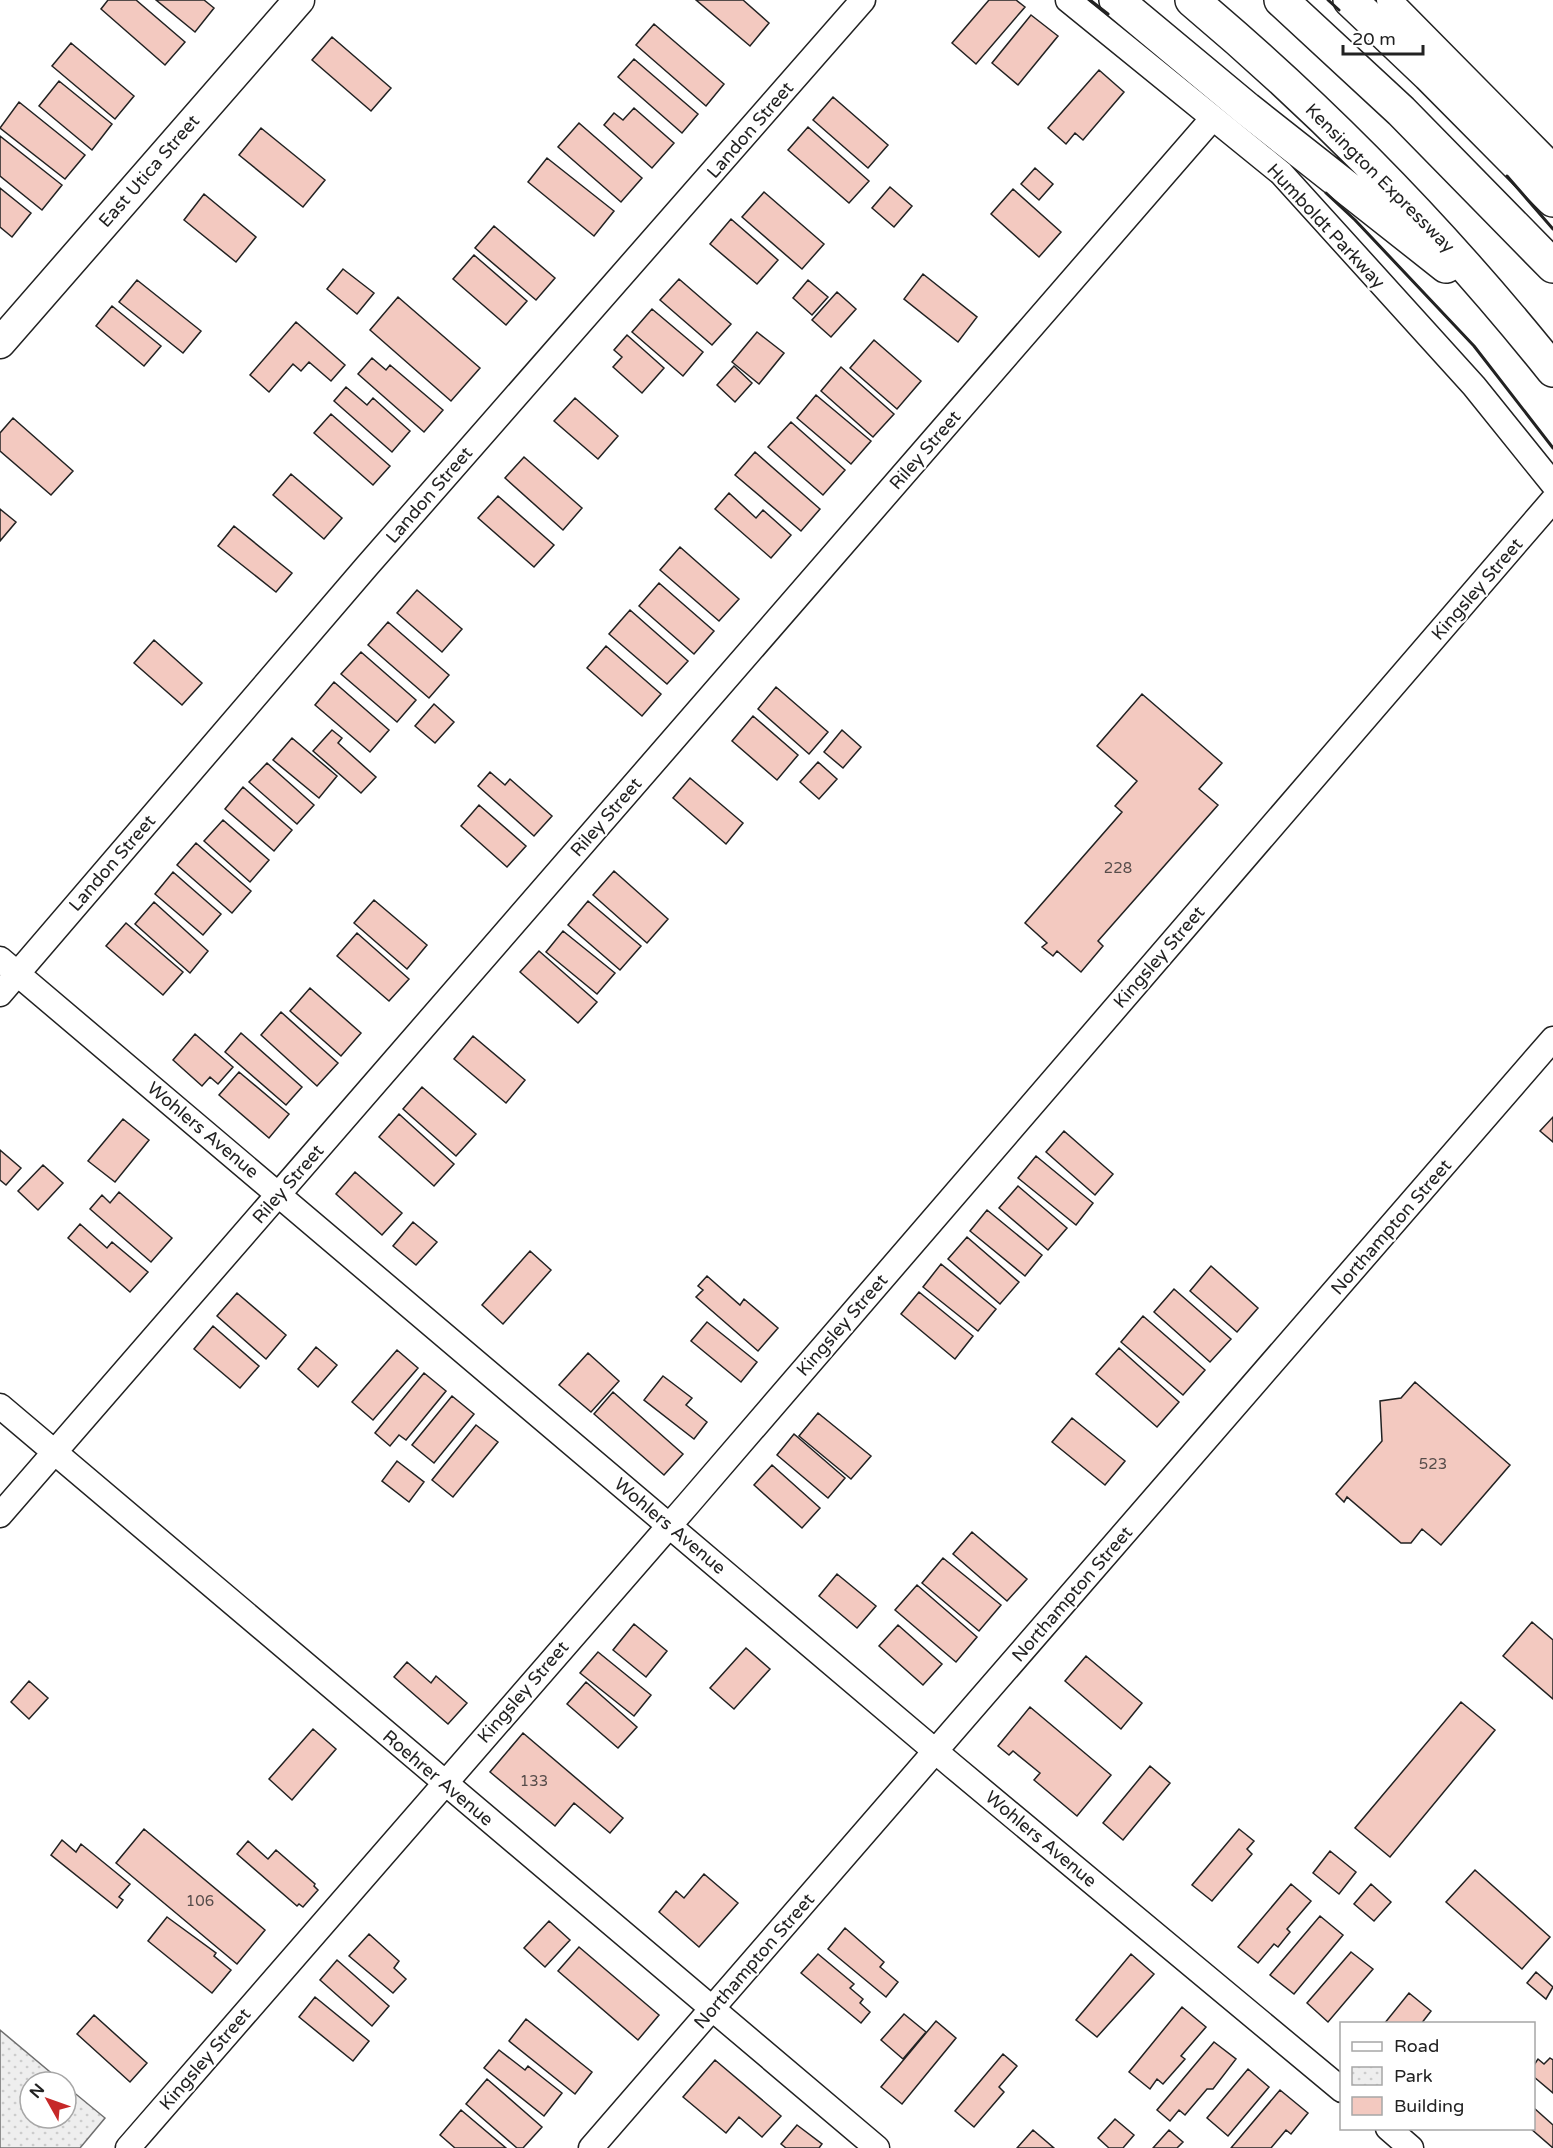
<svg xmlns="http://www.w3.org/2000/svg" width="1553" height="2148" font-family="'Varela Round',sans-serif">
	<defs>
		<pattern id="park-dots" width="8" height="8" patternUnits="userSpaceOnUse" patternTransform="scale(1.5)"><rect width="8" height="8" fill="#eee"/><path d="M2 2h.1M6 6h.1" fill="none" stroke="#ccc" stroke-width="1.8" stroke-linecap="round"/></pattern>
	</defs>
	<rect width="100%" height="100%" fill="#fff"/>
	<path fill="url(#park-dots)" stroke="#6f6f6f" stroke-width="1.5" d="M0,2030l62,52h-32v36h36v-32l39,32 -25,30h-80z"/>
	<path fill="#f3c9c0" stroke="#222" stroke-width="1.5" d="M108,0h28l49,42 -20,23 -64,-56z
		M156,0h48l10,8 -19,24z
		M696,0h47l26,23 -19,23z
		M989,0h27l9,7 -49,57 -24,-21z
		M1031,15l27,21 -40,49 -26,-22z
		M654,24l70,60 -18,22 -70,-61z
		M332,37l59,51 -20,23 -59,-51z
		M71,43l63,53 -19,23 -63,-53z
		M634,59l64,55 -16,19 -64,-56z
		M1099,70l25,22 -41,48 -8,-7 -9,11 -18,-16z
		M59,81l53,43 -20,26 -53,-44z
		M833,97l55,48 -20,23 -55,-48z
		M19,102l66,53 -20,24 -65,-51z
		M634,108l40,35 -22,25 -48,-43 10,-12 9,7z
		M579,123l63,55 -21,24 -63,-55z
		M808,127l61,54 -20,22 -61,-53z
		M261,128l64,52 -22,27 -64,-52z
		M0,136l62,49 -20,25 -42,-34z
		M547,158l67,53 -20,25 -66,-54z
		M1035,168l18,16 -14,16 -18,-16z
		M890,187l22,19 -18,21 -22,-19z
		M0,188l31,25 -19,24 -12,-10z
		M1013,189l48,43 -22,25 -48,-43z
		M764,192l60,52 -22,25 -60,-52z
		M204,194l52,43 -20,25 -52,-42z
		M731,219l47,41 -21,24 -47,-40z
		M494,226l61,52 -19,22 -61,-52z
		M474,255l53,46 -21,24 -53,-46z
		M343,269l31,24 -17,21 -30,-25z
		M923,274l54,43 -19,25 -54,-43z
		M679,279l52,45 -19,21 -52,-45z
		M137,280l64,51 -18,22 -64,-51z
		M808,280l20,17 -16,18 -19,-17z
		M837,292l19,17 -25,28 -19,-17z
		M398,297l82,71 -29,33 -81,-71z
		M112,306l49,40 -17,20 -48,-40z
		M652,309l51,43 -20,24 -51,-44z
		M296,322l49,43 -14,16 -22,-19 -8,9 -8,-7 -24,28 -19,-17z
		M757,332l27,21 -25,31 -27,-22z
		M627,335l37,33 -22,25 -29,-26 9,-10 -8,-7z
		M874,340l47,41 -24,28 -47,-41z
		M372,358l14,12 4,-5 53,45 -19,22 -66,-58z
		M734,366l18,17 -17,19 -18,-17z
		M841,367l53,47 -21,23 -52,-46z
		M346,387l21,18 6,-7 37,33 -18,21 -58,-51z
		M816,395l55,46 -20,23 -54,-46z
		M575,398l43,38 -20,23 -44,-38z
		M331,414l59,52 -17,19 -59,-52z
		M13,418l60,53 -22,24 -51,-44v-18z
		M791,422l54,48 -22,25 -55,-48z
		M755,452l65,57 -19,22 -66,-56z
		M524,457l58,51 -19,22 -58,-52z
		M291,474l51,44 -18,21 -51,-44z
		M729,493l27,25 7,-8 28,25 -20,23 -56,-49z
		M498,496l56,49 -20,22 -56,-49z
		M0,509l16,13 -16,19z
		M234,526l58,47 -16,19 -58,-46z
		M680,547l59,52 -20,22 -59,-51z
		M659,583l55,48 -20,23 -55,-48z
		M417,590l45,39 -20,23 -45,-39z
		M630,610l58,51 -21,23 -58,-50z
		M388,622l61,53 -20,23 -61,-53z
		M154,640l48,43 -20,22 -48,-42z
		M606,646l55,48 -19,22 -55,-48z
		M361,652l55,48 -19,22 -56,-48z
		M334,682l55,48 -19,22 -55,-47z
		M776,687l52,45 -19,22 -51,-45z
		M1142,694l80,69 -23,26 19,16 -120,136 5,5 -22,26 -24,-21 -4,5 -11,-9 5,-4 -22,-20 97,-111 -7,-6 22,-25 -40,-35z
		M434,704l20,18 -19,21 -20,-17z
		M753,716l45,39 -21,25 -45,-39z
		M332,730l10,8 -4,5 38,34 -15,16 -48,-42z
		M842,730l19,17 -18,21 -19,-16z
		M292,738l45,38 -18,22 -46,-38z
		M818,762l19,17 -18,20 -19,-17z
		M267,763l47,42 -17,19 -48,-42z
		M490,772l15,13 5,-6 42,37 -18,20 -56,-50z
		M690,778l53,45 -17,21 -53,-46z
		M243,787l49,43 -18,21 -49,-42z
		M479,805l47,41 -19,21 -46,-41z
		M223,820l46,40 -19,22 -46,-41z
		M196,843l55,48 -19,22 -55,-48z
		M614,871l54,48 -21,24 -54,-48z
		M173,872l48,42 -18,21 -48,-41z
		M374,900l53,45 -20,24 -53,-46z
		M588,901l53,45 -21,24 -52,-45z
		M154,902l54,49 -18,22 -55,-49z
		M126,923l57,49 -20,23 -57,-49z
		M563,931l52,42 -18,21 -51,-42z
		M357,933l52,46 -20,22 -52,-45z
		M539,951l58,51 -19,21 -58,-51z
		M310,988l51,45 -20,23 -51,-45z
		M281,1012l57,51 -21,23 -56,-51z
		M241,1033l61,54 -16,18 -61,-53z
		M195,1034l38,33 -15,17 -8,-7 -8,9 -29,-26z
		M473,1036l52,44 -19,23 -52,-44z
		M239,1072l50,42 -20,24 -50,-43z
		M422,1087l54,47 -20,22 -53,-47z
		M399,1114l55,50 -20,22 -55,-49z
		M1553,1117v25l-13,-11z
		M123,1119l26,21 -34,42 -27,-21z
		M1064,1131l49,43 -18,21 -49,-43z
		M0,1150l21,18 -15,17 -6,-5z
		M1036,1156l57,47 -17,22 -58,-47z
		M43,1165l20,18 -25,27 -20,-19z
		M355,1172l47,41 -20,22 -46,-41z
		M1018,1186l49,42 -19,22 -49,-42z
		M119,1192l53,46 -21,24 -61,-53 12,-14 8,8z
		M987,1210l55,45 -17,21 -55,-45z
		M413,1222l24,20 -21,23 -23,-19z
		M80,1224l27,24 5,-6 36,30 -18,20 -62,-54z
		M967,1237l52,45 -19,22 -52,-45z
		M530,1251l21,19 -48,54 -21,-19z
		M941,1264l55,45 -18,22 -55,-44z
		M1211,1266l47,42 -21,24 -47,-41z
		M707,1276l33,29 4,-6 34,29 -20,23 -62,-54 7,-7 -5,-4z
		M1174,1289l57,50 -21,23 -56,-50z
		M919,1292l54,44 -18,23 -54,-45z
		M237,1293l49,42 -20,24 -49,-43z
		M1143,1316l62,54 -22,25 -62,-53z
		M707,1322l50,40 -16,20 -50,-41z
		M213,1326l46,40 -19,22 -46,-39z
		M316,1347l21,18 -19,22 -20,-18z
		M1119,1348l60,54 -22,25 -61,-53z
		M397,1350l21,18 -45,52 -21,-18z
		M588,1353l31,28 -28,31 -32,-27z
		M424,1373l22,18 -40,49 -7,-5 -9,11 -15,-13z
		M663,1376l29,22 -6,7 21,17 -13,17 -50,-39z
		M1415,1382l95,83 -69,80 -19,-16 -11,14h-10l-54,-46 -3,5 -8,-8 46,-53 -2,-40 21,-3z
		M613,1392l70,62 -19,21 -70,-61z
		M452,1396l22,18 -40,49 -22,-18z
		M818,1413l53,43 -20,23 -52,-43z
		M1072,1418l53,43 -20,24 -53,-43z
		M476,1425l22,17 -45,55 -21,-17z
		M794,1434l51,44 -17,20 -51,-43z
		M397,1461l27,21 -15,20 -27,-21z
		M772,1465l48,43 -18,20 -48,-43z
		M972,1532l55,47 -20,22 -54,-47z
		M943,1558l58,47 -22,26 -57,-48z
		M837,1574l39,32 -19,22 -38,-32z
		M917,1585l60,52 -21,25 -61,-52z
		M1532,1622l21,18v59l-50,-43z
		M634,1624l33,27 -21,26 -33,-27z
		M898,1625l44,39 -19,21 -44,-39z
		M746,1648l24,21 -36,40 -24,-21z
		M598,1652l53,43 -17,21 -54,-43z
		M1086,1656l56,47 -21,26 -56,-48z
		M407,1662l24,21 5,-7 31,27 -19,21 -54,-47z
		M29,1681l19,17 -19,21 -18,-17z
		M586,1682l51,45 -19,21 -51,-44z
		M1461,1702l34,28 -105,127 -35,-29z
		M1030,1707l81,68 -34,41 -43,-36 6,-7 -27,-22 -4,4 -11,-9z
		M313,1729l23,20 -44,51 -23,-21z
		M523,1733l100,85 -13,15 -36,-30 -19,23 -65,-54z
		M1150,1766l20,17 -47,57 -20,-17z
		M144,1829l121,101 -28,34 -121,-101z
		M1239,1829l15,12 -7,8 5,5 -40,47 -20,-16z
		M62,1840l14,12 5,-8 49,40 -11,13 4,3 -6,8 -66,-53z
		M248,1841l20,18 8,-9 39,34 -1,2 4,4 -15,17 -4,-3 -2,2 -60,-52z
		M1330,1851l26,21 -17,22 -26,-21z
		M1475,1870l75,67 -28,32 -76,-67z
		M704,1874l34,29 -39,44 -40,-35 17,-21 8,7z
		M1291,1884l20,17 -24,28 3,3 -12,15 -4,-3 -16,19 -20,-16z
		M1371,1884l20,18 -17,19 -20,-17z
		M1320,1916l23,19 -49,59 -24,-19z
		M167,1917l49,36 -2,3 17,14 -19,23 -64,-52z
		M549,1921l21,19 -25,27 -21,-19z
		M845,1928l39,34 -4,5 18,15 -12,15 -58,-48z
		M369,1934l30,27 -5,7 12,11 -13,14 -44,-37z
		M579,1947l80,68 -21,25 -80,-69z
		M1351,1952l22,17 -45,53 -21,-19z
		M818,1954l36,30 -4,4 13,11 -3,4 10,9 -9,11 -60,-50z
		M1131,1954l23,20 -57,63 -21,-17z
		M337,1960l52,46 -17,20 -52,-46z
		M1536,1972l17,15 -7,12 -19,-16z
		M1409,1993l22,18 -10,13h-37z
		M315,1997l54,44 -16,20 -54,-44z
		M1182,2007l24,20 -25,29 4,3 -22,25 -6,-5 -7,10 -21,-17z
		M904,2014l22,18 -23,27 -22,-19z
		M94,2015l53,48 -17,19 -53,-48z
		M526,2019l66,53 -17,22 -66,-53z
		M936,2021l20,17 -54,66 -21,-17z
		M1214,2042l22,17 -23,30h-6l-22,26 -6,-5 -9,11 -13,-11z
		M499,2050l26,20 3,-4 34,27 -18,23 -60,-48z
		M1003,2054l14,12 -18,21 5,5 -30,35 -19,-16z
		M1550,2058l3,2v33l-19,-16v-12l4,-6 6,5z
		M715,2060l66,56 -19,21 -23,-20 -13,16 -43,-36z
		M1248,2069l21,18 -41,49 -21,-18z
		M487,2079l55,48 -19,21h-6l-51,-44z
		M1280,2090l28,23 -17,21 -5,-4 -15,18h-40z
		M1534,2108l19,17v23l-23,-20h4z
		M461,2110l45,38h-51l-15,-13z
		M1115,2119l19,16 -11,13h-14l-11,-10z
		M797,2125l25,19 -3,4h-33l-5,-4z
		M1033,2130l21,18h-37z
		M1169,2130l14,12 -6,6h-24z"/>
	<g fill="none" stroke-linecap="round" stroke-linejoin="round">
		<g stroke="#222" stroke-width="27">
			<path id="minor" d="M1068,0l213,173 193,213 79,98
				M1389,0l164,166
				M0,959l954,808 388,323
				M0,994l367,-428 496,-566
				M0,1406l877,742
				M0,1515l1212,-1396
				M1388,2128l23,20
				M128,2148l561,-645 864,-1003
				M591,2148l962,-1109"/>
		</g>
		<g stroke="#222" stroke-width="33">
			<path id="tertiary" d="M0,343l299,-343"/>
		</g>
		<g stroke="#222" stroke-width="36">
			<path id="motorway" d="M1116,0l131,109 199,157
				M1192,0c132,111 253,235 361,370
				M1281,0l120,111 152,155
				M1350,0l79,75 124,125"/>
		</g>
		<use href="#minor" stroke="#fff" stroke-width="24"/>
		<use href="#tertiary" stroke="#fff" stroke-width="30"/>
		<use href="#motorway" stroke="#fff" stroke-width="33"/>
		<path stroke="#222" stroke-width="3" d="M1090,0l18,14
			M1328,0l11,10
			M1507,176l46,53
			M1326,193l29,27 119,126 79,102"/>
	</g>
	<g text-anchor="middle" stroke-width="4.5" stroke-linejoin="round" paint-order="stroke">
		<g font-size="15" fill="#564c4a">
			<text x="1118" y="873">228</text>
			<text x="1433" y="1469">523</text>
			<text x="534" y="1786">133</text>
			<text x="200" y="1906">106</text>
		</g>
		<g font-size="18" fill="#222" stroke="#fff">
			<text transform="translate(750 130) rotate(-49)" y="6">Landon Street</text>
			<text transform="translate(149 171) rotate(-49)" y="6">East Utica Street</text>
			<text transform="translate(1380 178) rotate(45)" y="6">Kensington Expressway</text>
			<text transform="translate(1326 226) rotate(47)" y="6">Humboldt Parkway</text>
			<text transform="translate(925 450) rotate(-49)" y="6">Riley Street</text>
			<text transform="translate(429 495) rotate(-49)" y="6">Landon Street</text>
			<text transform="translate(1477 589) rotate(-49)" y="6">Kingsley Street</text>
			<text transform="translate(606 817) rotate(-49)" y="6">Riley Street</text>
			<text transform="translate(112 863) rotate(-49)" y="6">Landon Street</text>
			<text transform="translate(1159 957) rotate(-49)" y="6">Kingsley Street</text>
			<text transform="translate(203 1130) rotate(40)" y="6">Wohlers Avenue</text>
			<text transform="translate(288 1184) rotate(-49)" y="6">Riley Street</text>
			<text transform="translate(1391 1227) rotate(-49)" y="6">Northampton Street</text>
			<text transform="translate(842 1325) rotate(-49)" y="6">Kingsley Street</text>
			<text transform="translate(670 1526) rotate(40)" y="6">Wohlers Avenue</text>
			<text transform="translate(1072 1594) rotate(-49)" y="6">Northampton Street</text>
			<text transform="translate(523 1692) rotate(-49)" y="6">Kingsley Street</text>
			<text transform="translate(438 1778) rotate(40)" y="6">Roehrer Avenue</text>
			<text transform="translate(1041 1839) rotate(40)" y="6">Wohlers Avenue</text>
			<text transform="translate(754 1961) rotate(-49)" y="6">Northampton Street</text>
			<text transform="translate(205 2059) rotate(-49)" y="6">Kingsley Street</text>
		</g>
	</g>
	<rect x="1340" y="2022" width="195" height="108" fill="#ffffff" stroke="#a7a7a7" stroke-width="1.5"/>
	<rect x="1352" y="2042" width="30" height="9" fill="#ffffff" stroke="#a7a7a7" stroke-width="1.5"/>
	<text x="1394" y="2052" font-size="18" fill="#222222">Road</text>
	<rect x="1352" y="2067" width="30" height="18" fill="url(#park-dots)" stroke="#a7a7a7" stroke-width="1.5"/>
	<text x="1394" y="2082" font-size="18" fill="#222222">Park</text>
	<rect x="1352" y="2097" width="30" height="18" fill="#f3c9c0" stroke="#a7a7a7" stroke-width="1.5"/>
	<text x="1394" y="2112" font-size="18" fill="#222222">Building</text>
	<g transform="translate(48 2100) rotate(310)"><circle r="28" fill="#ffffff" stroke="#a7a7a7" stroke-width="1.5"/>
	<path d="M0-4.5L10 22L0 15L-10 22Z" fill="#c62828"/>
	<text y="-9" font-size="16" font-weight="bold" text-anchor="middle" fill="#222222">N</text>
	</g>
	<path d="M1343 45v9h80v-9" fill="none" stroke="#222222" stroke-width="3"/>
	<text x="1352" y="45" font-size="18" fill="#222222" stroke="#ffffff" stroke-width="4.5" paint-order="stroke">20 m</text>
</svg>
